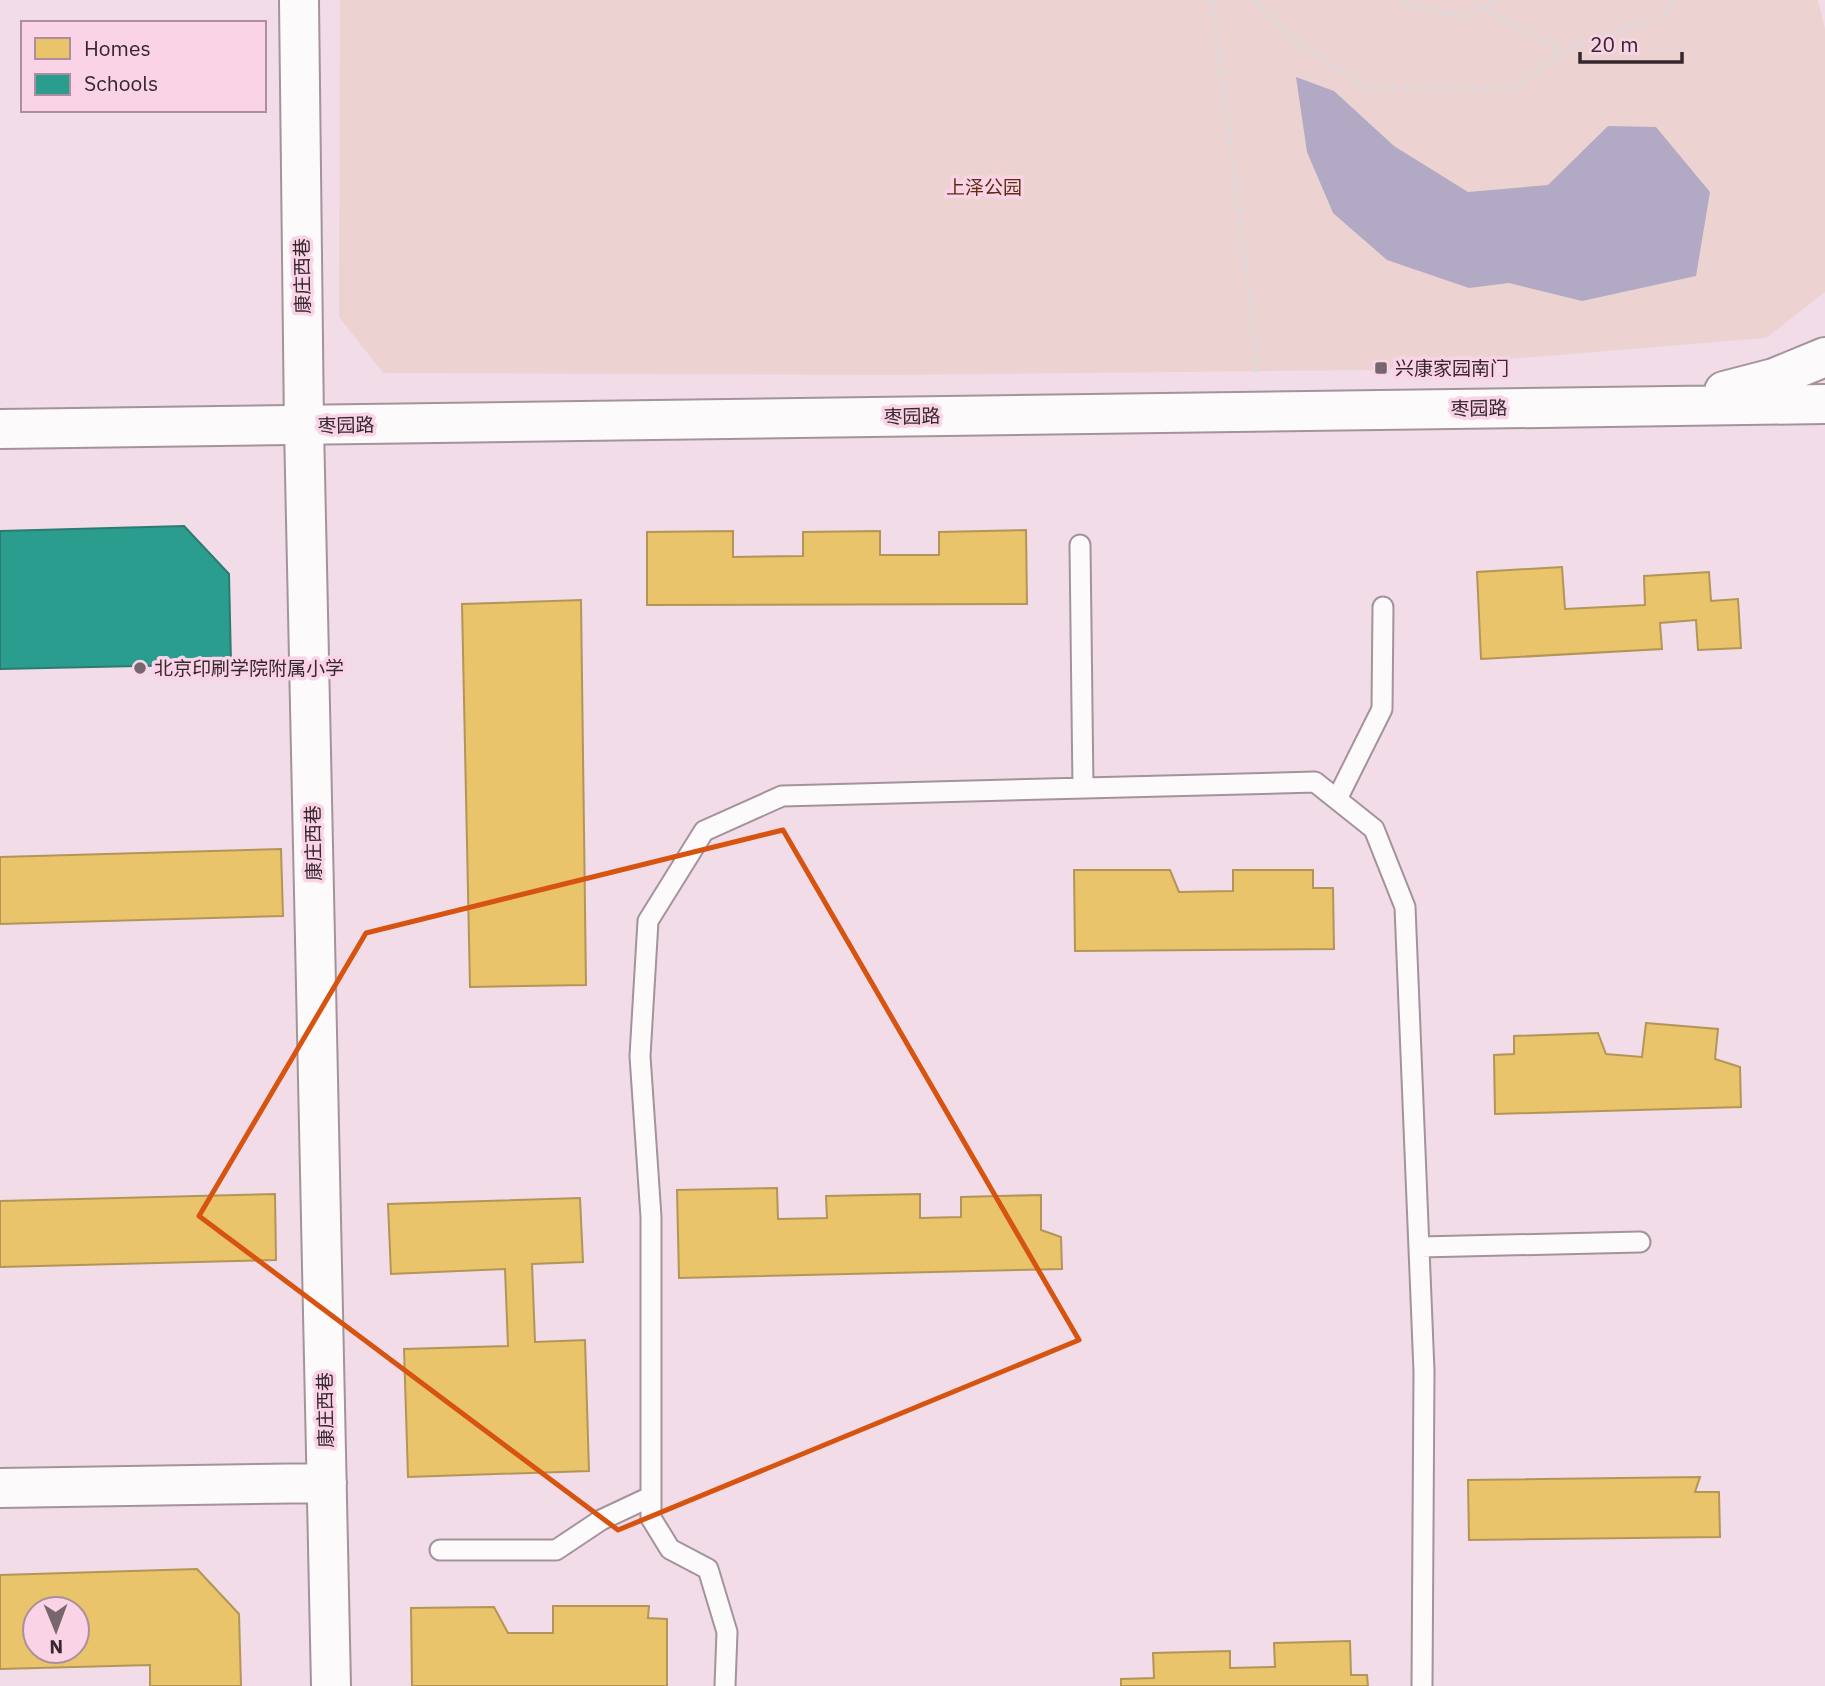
<svg xmlns="http://www.w3.org/2000/svg" width="1825" height="1686" font-family="'IBM Plex Sans','Noto Sans SC',sans-serif">
	<rect width="100%" height="100%" fill="#f2dce7"/>
	<path fill="#ecd3d1" d="M340,0h1478l7,29v263l-59,46 -393,32 -482,5 -508,-2 -44,-56z"/>
	<path fill="#b2a9c4" d="M1296,77l38,14 60,55 74,46 80,-7 60,-59 48,1 54,65 -14,84 -114,25 -73,-18 -40,5 -82,-28 -54,-47 -26,-61z"/>
	<path fill="#e9c46a" stroke="#b39558" stroke-width="2" fill-rule="evenodd" d="M1026,530l1,74 -380,1v-73l86,-1v26l70,-1v-24l77,-1v24h59v-23z
		M1562,567l3,42 80,-4 -1,-29 65,-4 2,29 27,-2 3,49 -43,2 -2,-30 -36,3 2,26 -181,10 -4,-87z
		M581,600l5,385 -116,2 -8,-383z
		M281,849l2,67 -283,8v-67z
		M1074,870h96l9,22 54,-1v-21h80v18h20l1,61 -259,2z
		M1646,1023l72,6 -3,30 25,8 1,40 -246,7 -1,-59 20,-1v-18l84,-3 8,21 36,3z
		M777,1188l1,31 49,-1 -1,-22 94,-2v24l41,-1v-20l80,-2v35l20,7 1,32 -383,9 -2,-88z
		M275,1194l1,66 -276,7v-66z
		M580,1198l3,64 -51,2 3,78 50,-2 4,131 -181,6 -4,-128 104,-3 -3,-77 -114,5 -3,-70z
		M1700,1477l-5,15h24l1,45 -251,3 -1,-60z
		M197,1569l42,45 2,72h-91v-21l-150,4v-94zM35,1609h42v42h-42z
		M553,1606h96l-1,12 19,1v67h-255l-1,-78 83,-1 14,26h45z
		M1350,1641l1,34h16l1,11h-247v-7l33,-1 -1,-25 77,-2v17l45,-1 -1,-24z"/>
	<path fill="#2a9d8f" stroke="#2d7a72" stroke-width="2" d="M184,526l45,48 2,90 -231,5v-138z"/>
	<g fill="none" stroke-linecap="round" stroke-linejoin="round">
		<g stroke="#a3939b" stroke-width="23">
			<path id="lane" d="M1080,545l3,243
				M1337,799l45,-90 1,-102
				M1420,1247l220,-5
				M440,1550h116l45,-30 49,-23
				M725,1686l2,-54 -19,-63 -38,-20 -19,-31v-301l-11,-161 8,-135 56,-90 78,-35 533,-14 59,47 31,78 19,464 -2,315"/>
		</g>
		<g stroke="#a3939b" stroke-width="42">
			<path id="street" d="M299,0l5,426 27,1260
				M0,1488l327,-5"/>
		</g>
		<g stroke="#a3939b" stroke-width="42">
			<path id="secondary" d="M1724,391l50,-13 51,-21
				M0,429l1825,-25"/>
		</g>
		<path stroke="#ded9db" stroke-width="4.5" stroke-dasharray="5 5" stroke-linecap="butt" d="M1212,0l43,341 1,35
			M1253,0l43,42 73,46 142,2 51,-38
			M1404,0l3,4 54,13 37,-17
			M1482,8l80,44 102,-38 10,-14"/>
		<use href="#lane" stroke="#fdfafb" stroke-width="19"/>
		<use href="#street" stroke="#fdfafb" stroke-width="38"/>
		<use href="#secondary" stroke="#fdfafb" stroke-width="38"/>
	</g>
	<path fill="none" stroke="#d6540f" stroke-width="5" stroke-linejoin="round" d="M783,830l296,510 -461,190 -419,-314 167,-283z"/>
	<g fill="#77666e" stroke="#fad4e6" stroke-width="2.5">
		<rect x="1374" y="361" width="14" height="14" rx="3.5"/>
		<circle cx="140" cy="668" r="7"/>
	</g>
	<g text-anchor="middle" stroke-width="7" stroke-linejoin="round" paint-order="stroke">
		<g font-size="19" fill="#5d2d10" stroke="#fad4e6">
			<text x="984" y="194">上泽公园</text>
		</g>
		<g font-size="19" fill="#35272d" stroke="#fad4e6">
			<text transform="translate(302 276) rotate(-91)" y="7">康庄西巷</text>
			<text transform="translate(1479 408) rotate(-1)" y="7">枣园路</text>
			<text transform="translate(912 416) rotate(-1)" y="7">枣园路</text>
			<text transform="translate(346 425) rotate(-1)" y="7">枣园路</text>
			<text transform="translate(313 843) rotate(-91)" y="7">康庄西巷</text>
			<text transform="translate(325 1410) rotate(-91)" y="7">康庄西巷</text>
		</g>
		<g font-size="19" fill="#35272d" stroke="#fad4e6" text-anchor="start">
			<text x="1395" y="375">兴康家园南门</text>
			<text x="154" y="675">北京印刷学院附属小学</text>
		</g>
	</g>
	<rect x="21" y="21" width="245" height="91" fill="#fad4e6" stroke="#ab8f9c" stroke-width="2"/>
	<rect x="35" y="38" width="35" height="21" fill="#e9c46a" stroke="#ab8f9c" stroke-width="2"/>
	<text x="84" y="56" font-size="21" fill="#35272d">Homes</text>
	<rect x="35" y="74" width="35" height="21" fill="#2a9d8f" stroke="#ab8f9c" stroke-width="2"/>
	<text x="84" y="91" font-size="21" fill="#35272d">Schools</text>
	<g transform="translate(56 1630) rotate(179)"><circle r="33" fill="#fad4e6" stroke="#ab8f9c" stroke-width="2"/>
	<path d="M0-5L12 26L0 18L-12 26Z" fill="#77666e"/>
	<text y="-10" font-size="19" font-weight="bold" text-anchor="middle" fill="#35272d">N</text>
	</g>
	<path d="M1580 52v10h102v-10" fill="none" stroke="#35272d" stroke-width="3.5"/>
	<text x="1590" y="52" font-size="21" fill="#35272d" stroke="#fad4e6" stroke-width="5" paint-order="stroke">20 m</text>
</svg>
